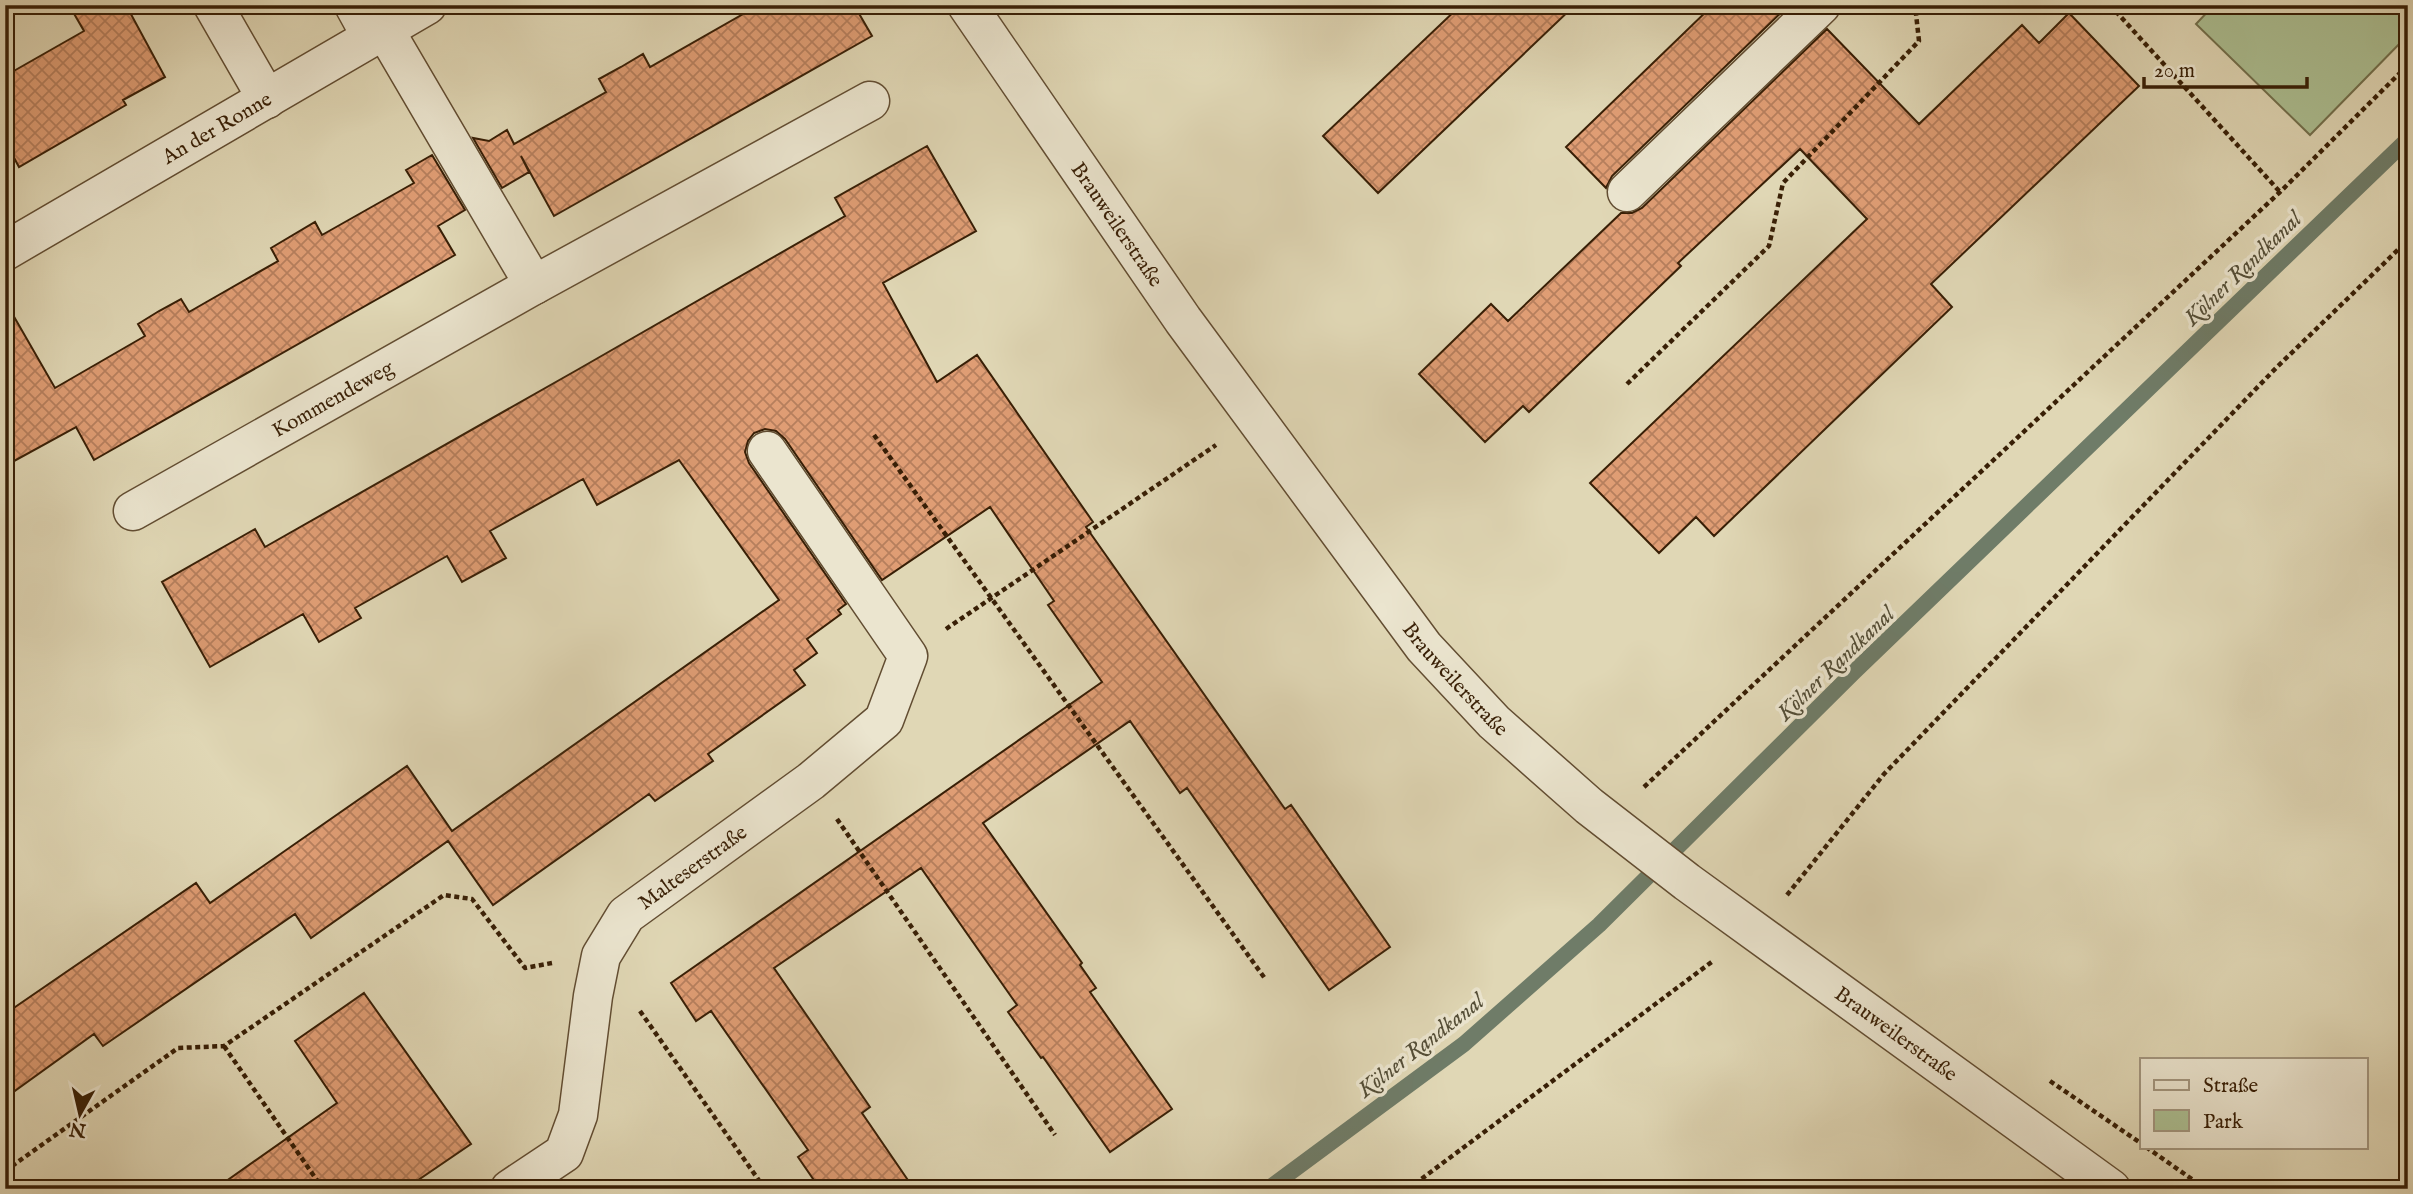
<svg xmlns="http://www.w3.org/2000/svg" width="2413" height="1194" font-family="'IM FELL English',serif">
	<defs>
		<pattern id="building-cross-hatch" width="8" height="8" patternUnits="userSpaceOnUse" patternTransform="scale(1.75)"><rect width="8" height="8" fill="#df9d74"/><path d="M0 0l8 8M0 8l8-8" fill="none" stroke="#b67f5d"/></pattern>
	</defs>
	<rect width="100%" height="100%" fill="#e0d7b5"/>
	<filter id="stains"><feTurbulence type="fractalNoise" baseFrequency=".00286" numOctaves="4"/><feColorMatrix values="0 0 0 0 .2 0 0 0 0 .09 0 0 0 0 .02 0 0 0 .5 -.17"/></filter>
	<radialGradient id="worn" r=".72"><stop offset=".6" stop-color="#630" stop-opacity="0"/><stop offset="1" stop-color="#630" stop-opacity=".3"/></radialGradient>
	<path fill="#acbf92" stroke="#726f4c" stroke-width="2" d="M2214,5h194v30l-98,100 -114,-111z"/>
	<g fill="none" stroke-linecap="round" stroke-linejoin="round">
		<path stroke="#6f7c68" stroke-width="16" d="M1268,1189l196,-145 135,-119 255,-253 554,-533"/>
	</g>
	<path fill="url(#building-cross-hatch)" stroke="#381f06" stroke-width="2" d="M69,5h57l39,72 -42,23 3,5 -107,62 -14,-26v-65l79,-45z
		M759,5h95l18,31 -318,180 -33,-60 8,16 -27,16 -29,-50 16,3 18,-11 7,14 92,-52 -7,-13 22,-12 22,-13 7,13z
		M1461,5h114l-197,188 -55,-57z
		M1713,5h76l-177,171 -6,12 -40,-41z
		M2069,13l70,73 -208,198 21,23 -238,229 -18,-19 -37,36 -69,-70 277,-264 -67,-70 -122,114 3,3 -152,146 -6,-6 -38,36 -66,-68 72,-70 17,17 113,-108h11l10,-5 185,-179 92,95 103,-99 17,18z
		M927,146l49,85 -93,52 54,99 40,-27 116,167 -7,5 199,282 6,-4 99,142 -61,43 -142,-202 -7,5 -50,-72 -147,102 99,140 -2,2 16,23 -6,4 82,117 -62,43 -67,-95 -2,1 -33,-46 9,-7 -96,-137 -147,100 96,139 -8,6 52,76h-94l-22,-32 10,-7 -97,-139 -15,10 -25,-38 431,-301 -54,-77 6,-4 -64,-94 -108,73 -97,-141 -9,-8 -11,-2 -11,4 -6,8 -3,11 4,11 97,141 -8,6 3,4 -34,25 10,14 -23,17 11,15 -97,69 5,7 -58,40 -6,-7 -156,111 -45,-64 -137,97 -16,-24 -192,132 -9,-12 -89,64v-84l191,-131 14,20 197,-137 45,65 327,-231 -100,-140 -82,45 -14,-26 -93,52 16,27 -44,24 -15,-26 -92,52 6,10 -42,24 -16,-28 -93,53 -48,-85 93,-53 10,18 312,-177 268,-154 -10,-18z
		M432,155l33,55 -27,16 17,29 -361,205 -18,-33 -71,39v-165l50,87 90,-52 -7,-12 21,-13 22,-12 8,13 89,-51 -7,-13 44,-26 7,13 92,-52 -8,-13z
		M364,993l107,151 -66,45h-190l122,-86 -42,-62z"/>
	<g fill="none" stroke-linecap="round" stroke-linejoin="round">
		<g stroke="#624d32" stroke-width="41">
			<g id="minor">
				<path d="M213,5l54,94"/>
				<path d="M354,5l17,31"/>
				<path id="s1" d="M967,5l216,315 241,327 70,75 95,84 98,76 424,307"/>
				<path d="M1627,192l194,-187"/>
				<path id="s2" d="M5,251l422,-246"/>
				<path d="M534,285l336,-184"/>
				<path id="s3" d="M133,511l401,-226 -150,-256"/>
				<path id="s4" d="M510,1189l54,-36 14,-38 15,-119 8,-40 25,-41 185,-134 73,-61 24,-64 -141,-205"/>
			</g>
		</g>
		<path stroke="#381f06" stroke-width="4.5" stroke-dasharray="5 3.5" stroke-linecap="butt" d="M2110,5l170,187
			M1627,384l142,-138 14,-63 136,-142 -4,-36
			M874,435l392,545
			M946,629l270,-184
			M1644,787l636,-595 128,-127
			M837,819l218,316
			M1787,895l97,-121 393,-407 131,-127
			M640,1011l125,178
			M224,1046l99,143
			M2050,1081l92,63
			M2146,1147l60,42
			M5,1171l173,-123 46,-2 220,-151 28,4 53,69 27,-5
			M1408,1189l305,-228"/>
		<use href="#minor" stroke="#ebe5cf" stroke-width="38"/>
	</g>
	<g text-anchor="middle" stroke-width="7" stroke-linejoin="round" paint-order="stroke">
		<g font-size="21" fill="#381f06" stroke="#ebe5cf">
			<text dy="7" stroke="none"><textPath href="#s2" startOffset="245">An der Ronne</textPath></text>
			<text dy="7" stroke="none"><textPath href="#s1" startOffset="266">Brauweilerstraße</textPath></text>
			<text dy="7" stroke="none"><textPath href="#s3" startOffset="229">Kommendeweg</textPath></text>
			<text dy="7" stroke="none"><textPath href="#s1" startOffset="833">Brauweilerstraße</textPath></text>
			<text dy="7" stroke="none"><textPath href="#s4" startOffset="396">Malteserstraße</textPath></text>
			<text dy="7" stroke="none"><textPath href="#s1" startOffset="1400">Brauweilerstraße</textPath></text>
		</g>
		<g font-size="23" font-style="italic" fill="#544e37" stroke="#ebe5cf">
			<text transform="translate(2242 268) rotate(-44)" y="8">Kölner Randkanal</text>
			<text transform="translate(1835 663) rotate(-44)" y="8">Kölner Randkanal</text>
			<text transform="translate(1420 1045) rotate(-38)" y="8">Kölner Randkanal</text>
		</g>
	</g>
	<rect width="2413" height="1194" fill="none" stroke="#e0d7b5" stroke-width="28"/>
	<rect x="7" y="7" width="2399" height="1180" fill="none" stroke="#381f06" stroke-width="3.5"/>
	<rect x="14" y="14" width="2385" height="1166" fill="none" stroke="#381f06" stroke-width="2"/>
	<rect x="2140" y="1058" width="228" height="91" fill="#ebe5cf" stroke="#a3967f" stroke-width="2"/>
	<rect x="2154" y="1080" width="35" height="10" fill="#ebe5cf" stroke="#a3967f" stroke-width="2"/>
	<text x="2203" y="1092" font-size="21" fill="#381f06">Straße</text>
	<rect x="2154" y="1110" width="35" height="21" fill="#acbf92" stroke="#a3967f" stroke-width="2"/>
	<text x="2203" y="1128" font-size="21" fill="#381f06">Park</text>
	<g transform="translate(80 1114) rotate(188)" stroke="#ebe5cf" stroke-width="5" paint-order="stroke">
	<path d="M0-5L12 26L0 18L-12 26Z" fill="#381f06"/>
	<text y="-10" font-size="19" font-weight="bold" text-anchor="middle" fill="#381f06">N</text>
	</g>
	<path d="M2144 77v10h163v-10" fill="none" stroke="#381f06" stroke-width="3.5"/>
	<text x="2154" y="77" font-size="21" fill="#381f06" stroke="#ebe5cf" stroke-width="5" paint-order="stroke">20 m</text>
	<rect width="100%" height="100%" filter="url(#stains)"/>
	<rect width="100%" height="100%" fill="url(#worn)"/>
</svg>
